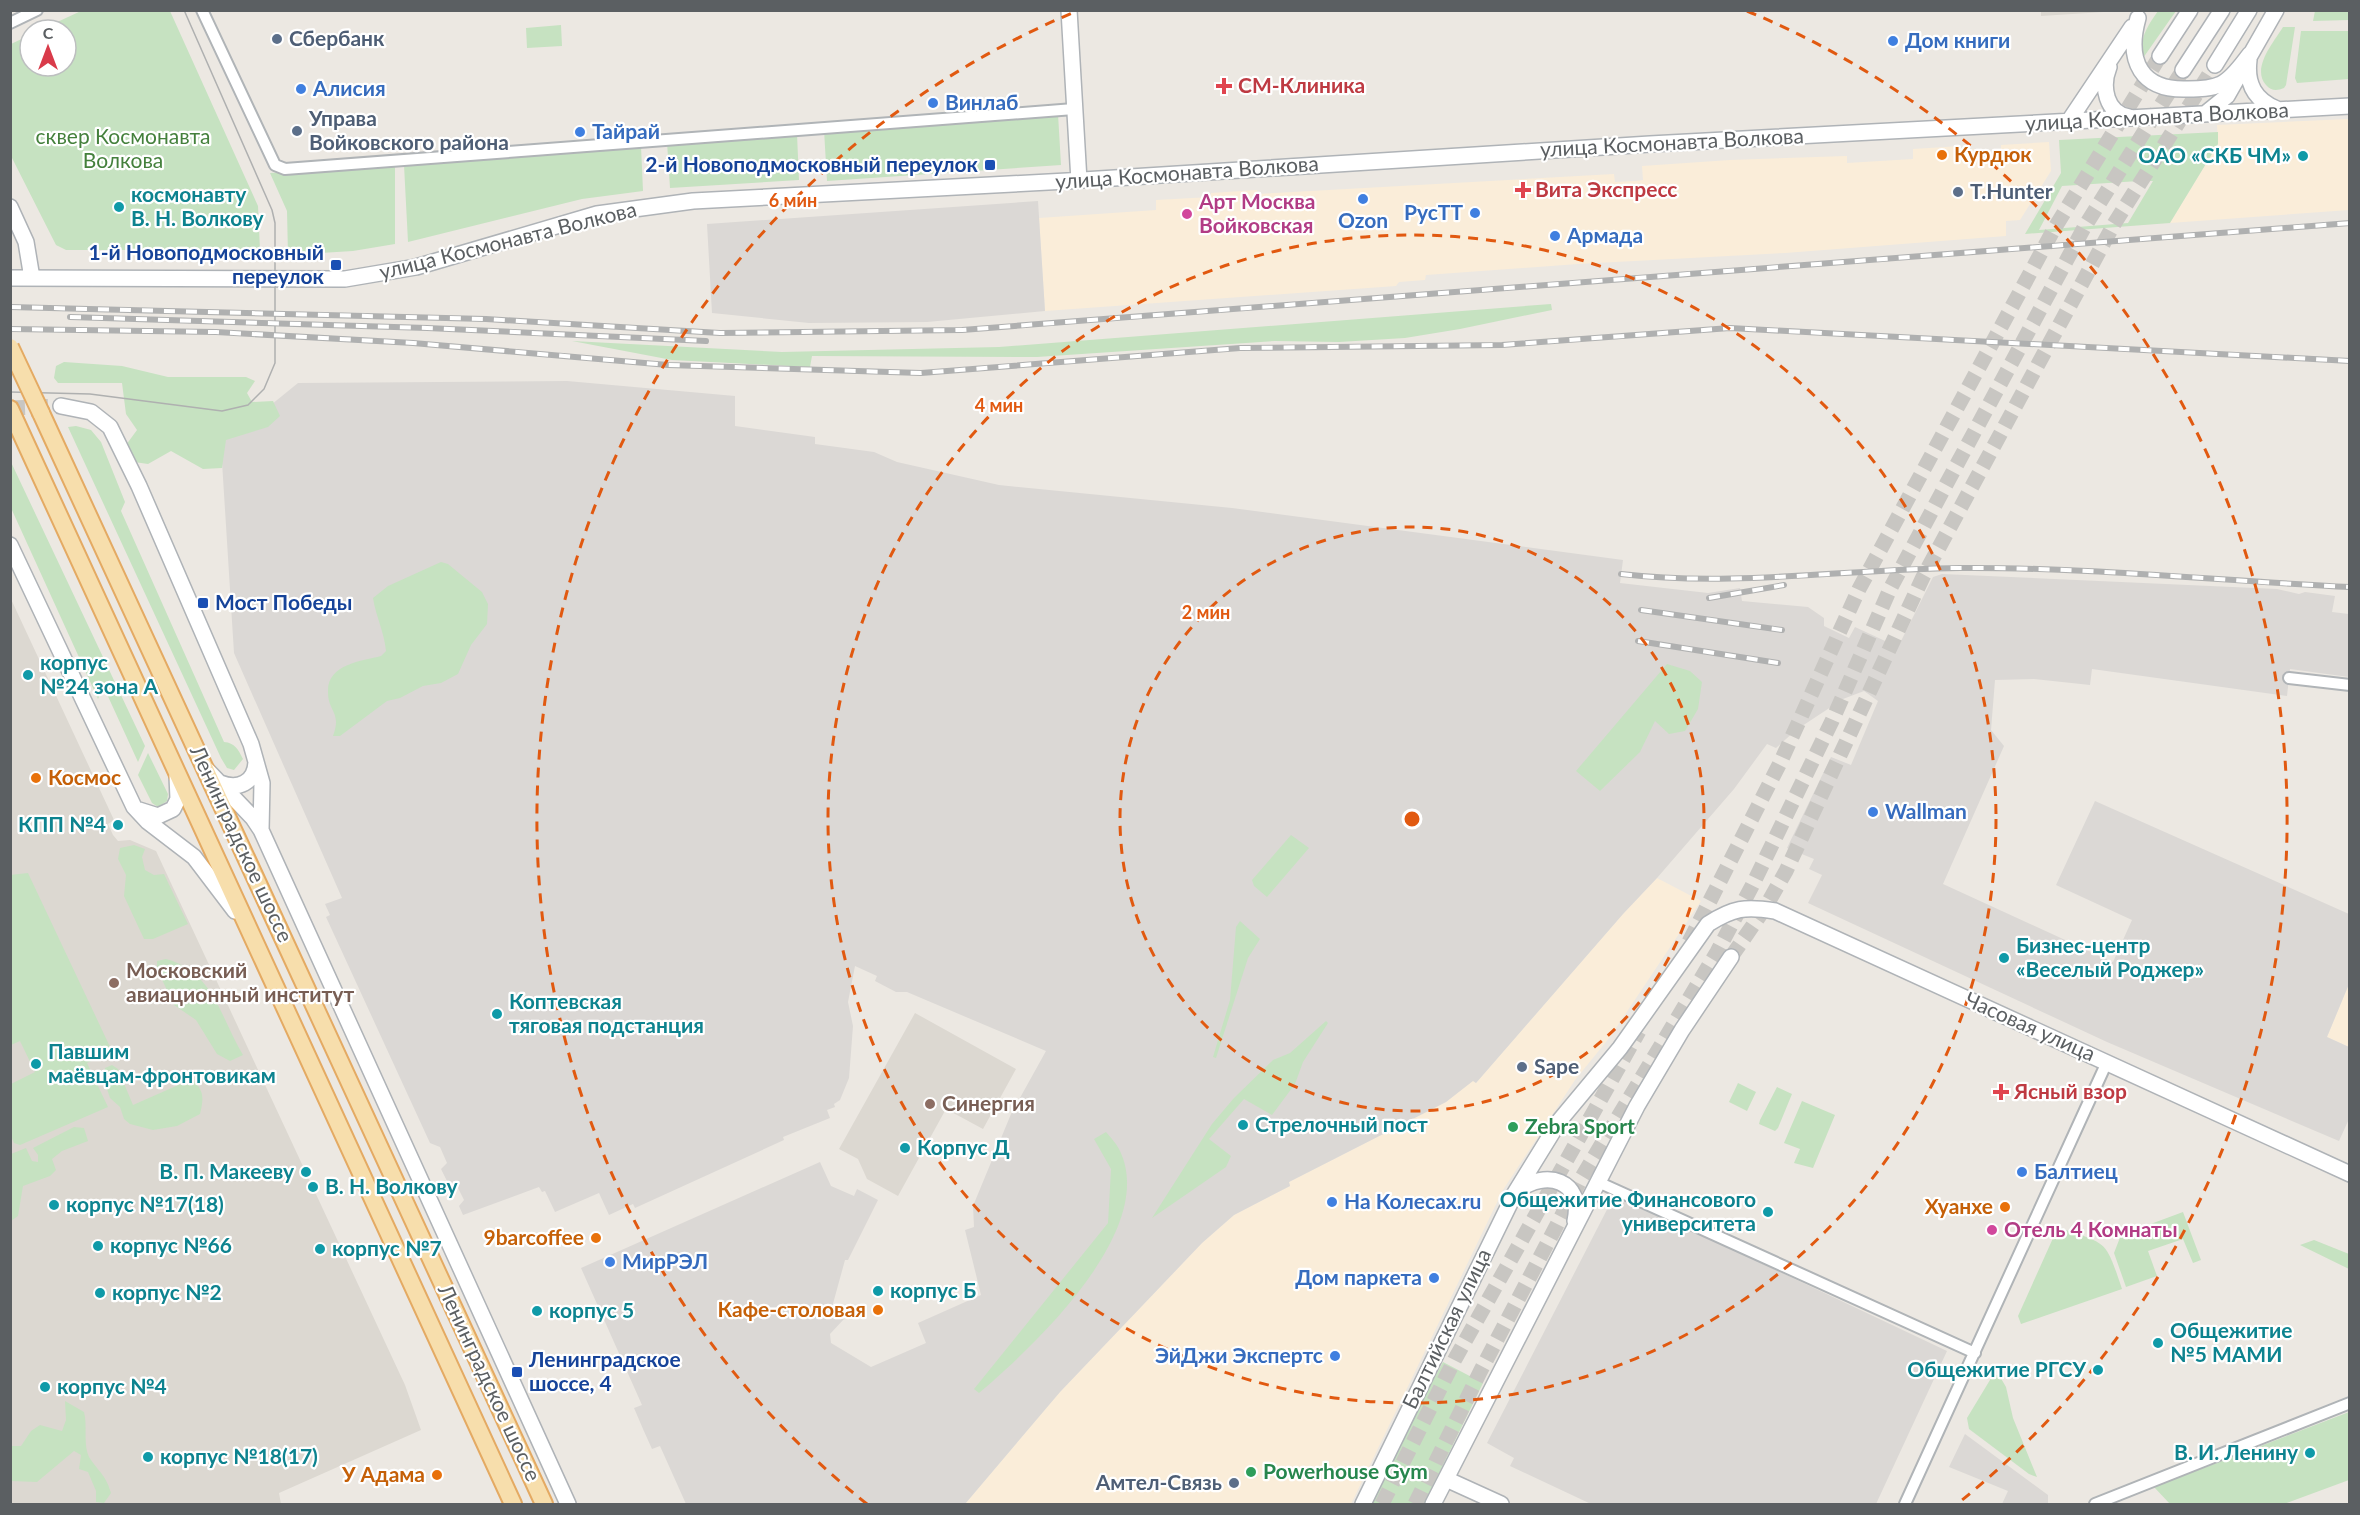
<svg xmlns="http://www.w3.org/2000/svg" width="2360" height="1515" font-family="Lato,sans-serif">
	<rect width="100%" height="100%" fill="#ece8e2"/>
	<path fill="#faedd9" d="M2349,119v91l-179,13 48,-79 -1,-19z
		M2049,142l2,29 -31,49 -14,1v15l-221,17 -207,11 -152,11 -1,5 -26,2 -3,4 -351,25 -6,-93 117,-8v-10l55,-3v-4l46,-3 1,4 356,-20 1,8 20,-1 8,-1 -1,-14 88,-6 117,-4v7l66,-4v-10l48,-3 1,10 3,-1 -1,-5 11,-1 1,6 25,-2v-8z
		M1657,878l44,23 -91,136 -35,43 -72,110 -152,314h-386l95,-112 142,-149 32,-28 56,-29 -1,-4 157,-80 27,-22 3,3 147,-169z
		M2349,984v63l-22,-10z"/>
	<path fill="#dbd8d5" d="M1038,201l7,110 -118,11 -118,1 -97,-10 -5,-89z
		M567,381l168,15v30l80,11v7l59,8 23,10 102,23 233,23 391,52 -3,23 88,10 32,-5 2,13 66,6 16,11v8l25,12 6,-11 43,20 35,-70 9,-3 335,15 22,5 6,-2 30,4 -3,16 17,2v63l-59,-8 -3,27 -195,-27 -2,16 -56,-6 -39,1 -4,50 13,16 -61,138 170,78 19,-42 -76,-35 39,-84 254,113v70l-22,53 22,10v72l-10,22 -232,-99 -299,-139 14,-28 -13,-6 5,-10 -27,-11 44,-91 20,8 27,-64 -14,-10 -21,8 -47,31 -20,18 -9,-4 -33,45 -77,89 -34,36 -147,169 -3,-2 -27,21 -157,80 1,4 -56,29 -32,28 -142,149 -95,112h-279l-26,-58 -8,3 -9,-20 -9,-21 8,-3 -61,-137 239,-106 11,24 23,10 3,-7 21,11 -30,60h-3l-14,51 13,8 -14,15 1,9 40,24 55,-24 -8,-20 63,-28 -16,-65 9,-3 -1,-21 38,-92 35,-63 -139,-59h-11l-21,-11 2,-5 -22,-10 -7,36 5,24 -4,52 -9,22 -6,4 1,3 -8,3 3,8 -47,19 1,3 -149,68 -2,-4 -24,11 -10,-22 -44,19 -10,-21 -3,1 -3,-5 -76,28 -4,-9 5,-6 -8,-16 -8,-1 -7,-14 6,-6 -7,-16 -10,-4 -104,-226 4,-2 -5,-11 17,-6 -108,-245 -14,-223 24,-3 54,-44z
		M1615,1194l332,157 -71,153h-285l-81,-38 4,-8 -27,-15z
		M1965,1434l83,61v9h-46l6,-13 -59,-24z"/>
	<path fill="#dcd8d1" d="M2041,11v-1l78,1 -78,5z
		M10,597l104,223 -6,4 5,11 5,6 12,-1 26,11 249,534 16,45 -142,63 2,11h-270z
		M915,1013l101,56 -33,60 -37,-20 -48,87 -31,-17 -9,-20 -19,-10z"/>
	<path fill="#c6e2c1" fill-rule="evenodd" d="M81,11h89l88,195 2,44h-194l-10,-5 -45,-89v-112l19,-9v31h36v-36h-26z
		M2158,11h18l-33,47c-4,-20 4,-31 15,-47z
		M2315,11h34v9l-36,1z
		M561,25l1,21 -35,2 -1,-20z
		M2283,27h12l-9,58 -2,3c-7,3 -13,3 -18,-3 -15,-17 8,-43 17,-58z
		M2301,31h48v48l-52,4 -2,-5z
		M1058,114l3,51 -234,16 -3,-51z
		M2218,132v12l-48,79 -145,11 36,-61 -2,-33zM2139,181h14l-25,42 -89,7 23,-44z
		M797,134l2,46 -129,8 -3,-46z
		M641,146l2,45 -61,8 -174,43 -4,-77z
		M395,166v78l-42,7 -65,4 -1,-44 -17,-38z
		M1551,304l1,6 -92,19 -55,9 -66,4 -64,-1 -238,16 -225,-1 -2,11 -138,-7 -100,-19 210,11 217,-5z
		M64,362l58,4 46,11h78l9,4 -8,12 5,9 21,-1 7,15 -12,11 -42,13 -4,28 -19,1 -32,-18 -23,13 -14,-2 -8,-17 11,-15 -11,-16 -4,-31h-64l-4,-5 2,-12z
		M76,426l15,4 10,12 24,60 -4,9 103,231c11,1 14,7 19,17l-9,11 -7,-2 -6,-10 -153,-331z
		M10,460l135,286 -7,16 -32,-70 -4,-2 -4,9 -87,-191z
		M441,562l7,2 34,28 6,12 -1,20 -16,21 -13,29 -17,9 -18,3 -23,12 -13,3 -47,35h-7c9,-24 -5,-24 -5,-44 -1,-28 34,-31 53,-36l5,-5c-2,-20 -10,-34 -13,-53l15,-12z
		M1667,664l23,7 12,11 -4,27 -13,22 -16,3 -14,-13 -15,31 -40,39 -24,-20z
		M148,753l20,41 -1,7 -9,6 -6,-4 -14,-28z
		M1291,835l18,13 -42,49 -13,-11 -2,-6z
		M134,845l11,4 -3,8 3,13 9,5 10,-1 24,50 -35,15h-9l-20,-43 2,-21 -8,-16 2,-11z
		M28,873l84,178 -25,12 21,44 -88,38 -6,-2 -3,-7v-52l24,-12 -15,-31 -9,4 -1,-170z
		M1240,921l20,18 -12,19 -32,100 -3,-1 17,-57 6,-73z
		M166,959c48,13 54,58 77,96l-13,6 -13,-7 -21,-34 -22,-15 -17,-36v-8z
		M1326,1021l2,2 -25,39 -8,22 -23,31 -28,-16 -35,40 22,17 -5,11 -74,51 60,-94 22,-26 39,-38 17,-7z
		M112,1065l6,4 15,36 59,-26c12,12 12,18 8,35l-23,12 -24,4 -23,-6 -6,-5 -4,-12 -10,-9 -6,-18 1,-12z
		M1738,1083l18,9 -9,19 -18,-9z
		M1777,1087l15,7 -14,34 -3,3 -16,-7 1,-4z
		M1802,1101l33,14 -22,53 -19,-5 6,-14 -16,-6z
		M74,1127l10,1 4,13 -26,10 -10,8 4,11 -6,6 -27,10 -5,30 -7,5v-67l15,-6 6,13 6,1v-7l-5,-7z
		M1106,1132c5,6 11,12 14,19 38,80 -87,196 -141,242l-5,-4 134,-166 3,-54 -17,-30z
		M2183,1212l18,48 -8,3 -10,-24 -35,12 9,25 -31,11 -12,-34 7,-18z
		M2058,1227c50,18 47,11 64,62l-101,35 -3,-8z
		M2314,1240l35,14v15l-49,-24z
		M1443,1362l40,21 -59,121h-57z
		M1993,1375h6l7,12 7,31 24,59 -8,-3 -60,-45 -2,-11z
		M65,1401l19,11c4,14 -2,36 7,48 10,14 15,16 20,33l-7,10 -8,-1v-11l-8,-19 -9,-3 2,-14 -7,-4 -37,31 -26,-1v-35h10l10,-15 9,-6 22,6 4,-11z
		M2349,1412v68l-65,24h-114l-16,-17z"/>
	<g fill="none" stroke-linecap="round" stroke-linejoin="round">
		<path stroke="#c8c6c2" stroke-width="15" stroke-dasharray="15 8" stroke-linecap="butt" d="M10,408l51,-2
			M1689,942l92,-181 78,-172 195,-360 106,-173
			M1731,957l34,-49 21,-37 137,-294 191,-353 101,-159
			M1382,1504l73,-145 184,-328
			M1415,1504l65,-132 102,-195 135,-225 35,-66 80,-165 58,-132 195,-363 98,-156"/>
		<g stroke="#b0b4b7" stroke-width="14">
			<path id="street" d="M202,10l73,155 10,4 789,-60
				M10,23l27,-13
				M2289,678l61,7
				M1598,1182l377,171
				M1905,1504l202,-442
				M2095,1504l255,-101"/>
		</g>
		<g stroke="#afb3b7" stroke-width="18">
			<path id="secondary" d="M1069,10l10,171
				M2138,18c-12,43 3,73 50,71 11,0 23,0 33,-5 12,-6 21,-20 29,-30
				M2160,56l30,-46
				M2249,60c-3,24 6,40 28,49
				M2215,65l34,-55
				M2109,67c-8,20 -3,46 20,50
				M2183,70l39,-60
				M2206,113l21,-17 49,-86
				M2069,121l63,-94
				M10,207l16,35 6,36
				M10,278l335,1 71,-12 181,-53 96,-13 374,-20 583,-37 700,-38
				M61,406l30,6 19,15 29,59 112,258 11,39 -1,47
				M10,545l124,262 13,14 47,36 41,54
				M207,770l46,48 8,12 307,674
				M220,783c18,7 35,0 36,-21
				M139,810l19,6 15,-7 5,-10 -1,-23
				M1517,1191c29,-22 67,-11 58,30
				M1446,1479l55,25
				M1363,1504l152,-311 45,-73 60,-72 88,-124c25,-16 37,-18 67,-13l575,263
				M1433,1504l204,-398 45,-76 49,-73"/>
		</g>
		<g stroke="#e4aa63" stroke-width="20">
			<path id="primary" d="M10,409l503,1095
				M41,413l503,1091"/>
		</g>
		<use href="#street" stroke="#fff" stroke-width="10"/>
		<use href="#secondary" stroke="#fff" stroke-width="15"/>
		<use href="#primary" stroke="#f7deac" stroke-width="16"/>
		<path stroke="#afb0b0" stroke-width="1.5" d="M10,392l80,2 132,17 26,-6 16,-16 11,-26v-140l-3,-13 -88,-200"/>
		<g stroke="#afb0b0" stroke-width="6">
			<path id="rail" d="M10,307l476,12 234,14 242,-3 1388,-107
				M70,317l357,11 279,13
				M10,329l206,3 197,11 255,22 253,8 319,-25 262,-3 228,-17 620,33
				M1621,574c114,13 225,-5 339,-6 130,-1 260,13 390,19
				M1709,598l75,-13
				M1641,610l141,20
				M1638,641l140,22"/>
		</g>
		<use href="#rail" stroke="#fff" stroke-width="4" stroke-dasharray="11" stroke-linecap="butt"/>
		<g stroke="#e4aa63" stroke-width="20" stroke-linecap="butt">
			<path id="primary-bridge" d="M10,347l31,66"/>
		</g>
		<use href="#primary-bridge" stroke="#f7deac" stroke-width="16"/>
	</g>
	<g fill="none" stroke="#e15910" stroke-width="3" stroke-dasharray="10 8">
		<circle cx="1412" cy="819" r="292"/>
		<circle cx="1412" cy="819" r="584"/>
		<path d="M867 1504A875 875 0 0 1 1077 11M1747 11A875 875 0 0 1 1957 1504"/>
	</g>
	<g fill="#5c6f8a" stroke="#fff" stroke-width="2">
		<circle cx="277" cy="39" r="6"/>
		<circle cx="297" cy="131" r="6"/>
		<circle cx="1958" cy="192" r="6"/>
		<circle cx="1522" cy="1067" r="6"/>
		<circle cx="1234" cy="1483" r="6"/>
	</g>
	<g fill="#3f7fe0" stroke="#fff" stroke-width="2">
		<circle cx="1893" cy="41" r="6"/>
		<circle cx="301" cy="89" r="6"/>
		<circle cx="933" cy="103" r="6"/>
		<circle cx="580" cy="132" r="6"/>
		<circle cx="1363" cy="199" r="6"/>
		<circle cx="1475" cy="213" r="6"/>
		<circle cx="1555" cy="236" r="6"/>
		<circle cx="1873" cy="812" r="6"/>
		<circle cx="2022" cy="1172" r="6"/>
		<circle cx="1332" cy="1202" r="6"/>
		<circle cx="610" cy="1262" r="6"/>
		<circle cx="1434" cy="1278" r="6"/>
		<circle cx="1335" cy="1356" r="6"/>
	</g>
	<g fill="#e0444e" stroke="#fff" stroke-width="2">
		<path d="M1221 77h6v6h6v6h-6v6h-6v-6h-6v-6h6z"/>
		<path d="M1520 181h6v6h6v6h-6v6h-6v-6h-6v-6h6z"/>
		<path d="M1998 1083h6v6h6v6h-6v6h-6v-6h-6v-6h6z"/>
	</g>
	<g fill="#e8710a" stroke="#fff" stroke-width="2">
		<circle cx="1942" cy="155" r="6"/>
		<circle cx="36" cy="778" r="6"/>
		<circle cx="2005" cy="1207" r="6"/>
		<circle cx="596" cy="1238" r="6"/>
		<circle cx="878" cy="1310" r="6"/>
		<circle cx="437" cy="1475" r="6"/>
	</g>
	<g fill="#0f9aa8" stroke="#fff" stroke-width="2">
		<circle cx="2303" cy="156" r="6"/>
		<circle cx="119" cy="207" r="6"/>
		<circle cx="28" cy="675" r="6"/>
		<circle cx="118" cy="825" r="6"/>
		<circle cx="2004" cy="958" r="6"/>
		<circle cx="497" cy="1014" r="6"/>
		<circle cx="36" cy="1064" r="6"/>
		<circle cx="1243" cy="1125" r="6"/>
		<circle cx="905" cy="1148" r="6"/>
		<circle cx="306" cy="1172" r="6"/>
		<circle cx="313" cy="1187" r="6"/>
		<circle cx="54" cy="1205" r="6"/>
		<circle cx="1768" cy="1212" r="6"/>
		<circle cx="98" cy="1246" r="6"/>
		<circle cx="320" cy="1249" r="6"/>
		<circle cx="878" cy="1291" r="6"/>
		<circle cx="100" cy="1293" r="6"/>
		<circle cx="537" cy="1311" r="6"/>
		<circle cx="2158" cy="1343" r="6"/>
		<circle cx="2098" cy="1370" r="6"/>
		<circle cx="45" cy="1387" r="6"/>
		<circle cx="2310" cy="1453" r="6"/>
		<circle cx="148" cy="1457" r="6"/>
	</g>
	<g fill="#1a4fb4" stroke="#fff" stroke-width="2">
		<rect x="984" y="159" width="12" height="12" rx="3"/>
		<rect x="330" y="259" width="12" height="12" rx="3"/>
		<rect x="197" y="597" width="12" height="12" rx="3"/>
		<rect x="511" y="1366" width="12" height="12" rx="3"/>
	</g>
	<g fill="#d1479c" stroke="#fff" stroke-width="2">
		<circle cx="1187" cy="214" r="6"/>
		<circle cx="1992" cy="1230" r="6"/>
	</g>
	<g fill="#8d6e63" stroke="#fff" stroke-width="2">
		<circle cx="114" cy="983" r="6"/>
		<circle cx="930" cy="1104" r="6"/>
	</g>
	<g fill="#2e9e5b" stroke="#fff" stroke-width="2">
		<circle cx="1513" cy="1127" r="6"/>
		<circle cx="1251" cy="1472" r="6"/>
	</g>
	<g text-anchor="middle" stroke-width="4.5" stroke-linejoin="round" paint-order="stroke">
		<g font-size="21" font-weight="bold" fill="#4e5e75" stroke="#fff" text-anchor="start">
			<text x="289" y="46">Сбербанк</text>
			<text x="309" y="126">Управа<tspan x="309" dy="24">Войковского района</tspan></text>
			<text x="1970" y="199">T.Hunter</text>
			<text x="1534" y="1074">Sape</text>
			<text x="1222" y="1490" text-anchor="end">Амтел-Связь</text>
		</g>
		<g font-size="21" font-weight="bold" fill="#366cbe" stroke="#fff" text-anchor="start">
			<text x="1905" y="48">Дом книги</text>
			<text x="313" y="96">Алисия</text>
			<text x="945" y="110">Винлаб</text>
			<text x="592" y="139">Тайрай</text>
			<text x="1463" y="220" text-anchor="end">РусТТ</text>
			<text x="1363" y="228" text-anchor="middle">Ozon</text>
			<text x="1567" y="243">Армада</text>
			<text x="1885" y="819">Wallman</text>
			<text x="2034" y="1179">Балтиец</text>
			<text x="1344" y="1209">На Колесах.ru</text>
			<text x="622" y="1269">МирРЭЛ</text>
			<text x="1422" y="1285" text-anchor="end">Дом паркета</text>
			<text x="1323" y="1363" text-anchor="end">ЭйДжи Экспертс</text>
		</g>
		<g font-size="21" font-weight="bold" fill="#be3a42" stroke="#fff" text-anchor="start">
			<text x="1238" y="93">СМ-Клиника</text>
			<text x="1535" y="197">Вита Экспресс</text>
			<text x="2014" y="1099">Ясный взор</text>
		</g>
		<g font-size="21" fill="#5b5f62" stroke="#fff">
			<text transform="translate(2157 117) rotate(-3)" y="7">улица Космонавта Волкова</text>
			<text transform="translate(1672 143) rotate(-3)" y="7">улица Космонавта Волкова</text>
			<text transform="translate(1187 173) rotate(-4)" y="7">улица Космонавта Волкова</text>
			<text transform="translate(508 241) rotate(-14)" y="7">улица Космонавта Волкова</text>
			<text transform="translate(241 844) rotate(65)" y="7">Ленинградское шоссе</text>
			<text transform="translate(2030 1027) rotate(24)" y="7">Часовая улица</text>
			<text transform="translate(1447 1329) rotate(-64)" y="7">Балтийская улица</text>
			<text transform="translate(489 1383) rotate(65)" y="7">Ленинградское шоссе</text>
		</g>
		<g font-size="21" fill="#44803c" stroke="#fff">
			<text x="123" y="144">сквер Космонавта<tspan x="123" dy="24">Волкова</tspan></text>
		</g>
		<g font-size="21" font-weight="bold" fill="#c56008" stroke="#fff" text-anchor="end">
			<text x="1954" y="162" text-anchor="start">Курдюк</text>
			<text x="48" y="785" text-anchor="start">Космос</text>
			<text x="1993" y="1214">Хуанхе</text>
			<text x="584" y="1245">9barcoffee</text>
			<text x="866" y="1317">Кафе-столовая</text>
			<text x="425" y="1482">У Адама</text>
		</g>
		<g font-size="21" font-weight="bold" fill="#0d838f" stroke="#fff" text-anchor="start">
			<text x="2291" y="163" text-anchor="end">ОАО «СКБ ЧМ»</text>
			<text x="131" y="202">космонавту<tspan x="131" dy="24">В. Н. Волкову</tspan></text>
			<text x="40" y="670">корпус<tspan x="40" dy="24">№24 зона А</tspan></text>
			<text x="106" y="832" text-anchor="end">КПП №4</text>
			<text x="2016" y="953">Бизнес-центр<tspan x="2016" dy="24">«Веселый Роджер»</tspan></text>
			<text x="509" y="1009">Коптевская<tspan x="509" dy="24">тяговая подстанция</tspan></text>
			<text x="48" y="1059">Павшим<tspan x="48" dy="24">маёвцам-фронтовикам</tspan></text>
			<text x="1255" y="1132">Стрелочный пост</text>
			<text x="917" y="1155">Корпус Д</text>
			<text x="294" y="1179" text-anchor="end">В. П. Макееву</text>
			<text x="325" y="1194">В. Н. Волкову</text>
			<text x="1756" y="1207" text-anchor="end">Общежитие Финансового<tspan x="1756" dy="24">университета</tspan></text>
			<text x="66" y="1212">корпус №17(18)</text>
			<text x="110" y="1253">корпус №66</text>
			<text x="332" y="1256">корпус №7</text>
			<text x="890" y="1298">корпус Б</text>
			<text x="112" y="1300">корпус №2</text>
			<text x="549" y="1318">корпус 5</text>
			<text x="2170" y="1338">Общежитие<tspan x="2170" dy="24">№5 МАМИ</tspan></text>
			<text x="2086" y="1377" text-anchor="end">Общежитие РГСУ</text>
			<text x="57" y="1394">корпус №4</text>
			<text x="2298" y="1460" text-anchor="end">В. И. Ленину</text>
			<text x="160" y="1464">корпус №18(17)</text>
		</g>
		<g font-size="21" font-weight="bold" fill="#164399" stroke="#fff" text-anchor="end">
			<text x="978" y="172">2-й Новоподмосковный переулок</text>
			<text x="324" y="260">1-й Новоподмосковный<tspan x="324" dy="24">переулок</tspan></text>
			<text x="215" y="610" text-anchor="start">Мост Победы</text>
			<text x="529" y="1367" text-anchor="start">Ленинградское<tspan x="529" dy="24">шоссе, 4</tspan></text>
		</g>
		<g font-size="21" font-weight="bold" fill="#b23c85" stroke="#fff" text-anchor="start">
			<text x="1199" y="209">Арт Москва<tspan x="1199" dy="24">Войковская</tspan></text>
			<text x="2004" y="1237">Отель 4 Комнаты</text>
		</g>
		<g font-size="21" font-weight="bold" fill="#785e54" stroke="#fff" text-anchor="start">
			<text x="126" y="978">Московский<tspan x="126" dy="24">авиационный институт</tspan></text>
			<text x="942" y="1111">Синергия</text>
		</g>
		<g font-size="21" font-weight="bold" fill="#27864d" stroke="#fff" text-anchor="start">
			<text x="1525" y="1134">Zebra Sport</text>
			<text x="1263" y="1479">Powerhouse Gym</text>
		</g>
	</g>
	<circle cx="1412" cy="819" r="9" fill="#e15910" stroke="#fff" stroke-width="3"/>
	<g font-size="18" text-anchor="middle" font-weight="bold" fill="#e15910" stroke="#fff" stroke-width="4.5" stroke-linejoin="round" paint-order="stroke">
		<text x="793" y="207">6 мин</text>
		<text x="999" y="412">4 мин</text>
		<text x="1206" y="619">2 мин</text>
	</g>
	<rect width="2360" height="1515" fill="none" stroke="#5b5f62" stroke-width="24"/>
	<g transform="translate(48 48)"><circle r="28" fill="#ffffff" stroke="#bdbfc0" stroke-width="1.5"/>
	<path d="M0-4.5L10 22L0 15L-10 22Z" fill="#d93b4a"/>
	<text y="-9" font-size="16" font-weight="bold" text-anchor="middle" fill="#5b5f62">С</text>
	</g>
</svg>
